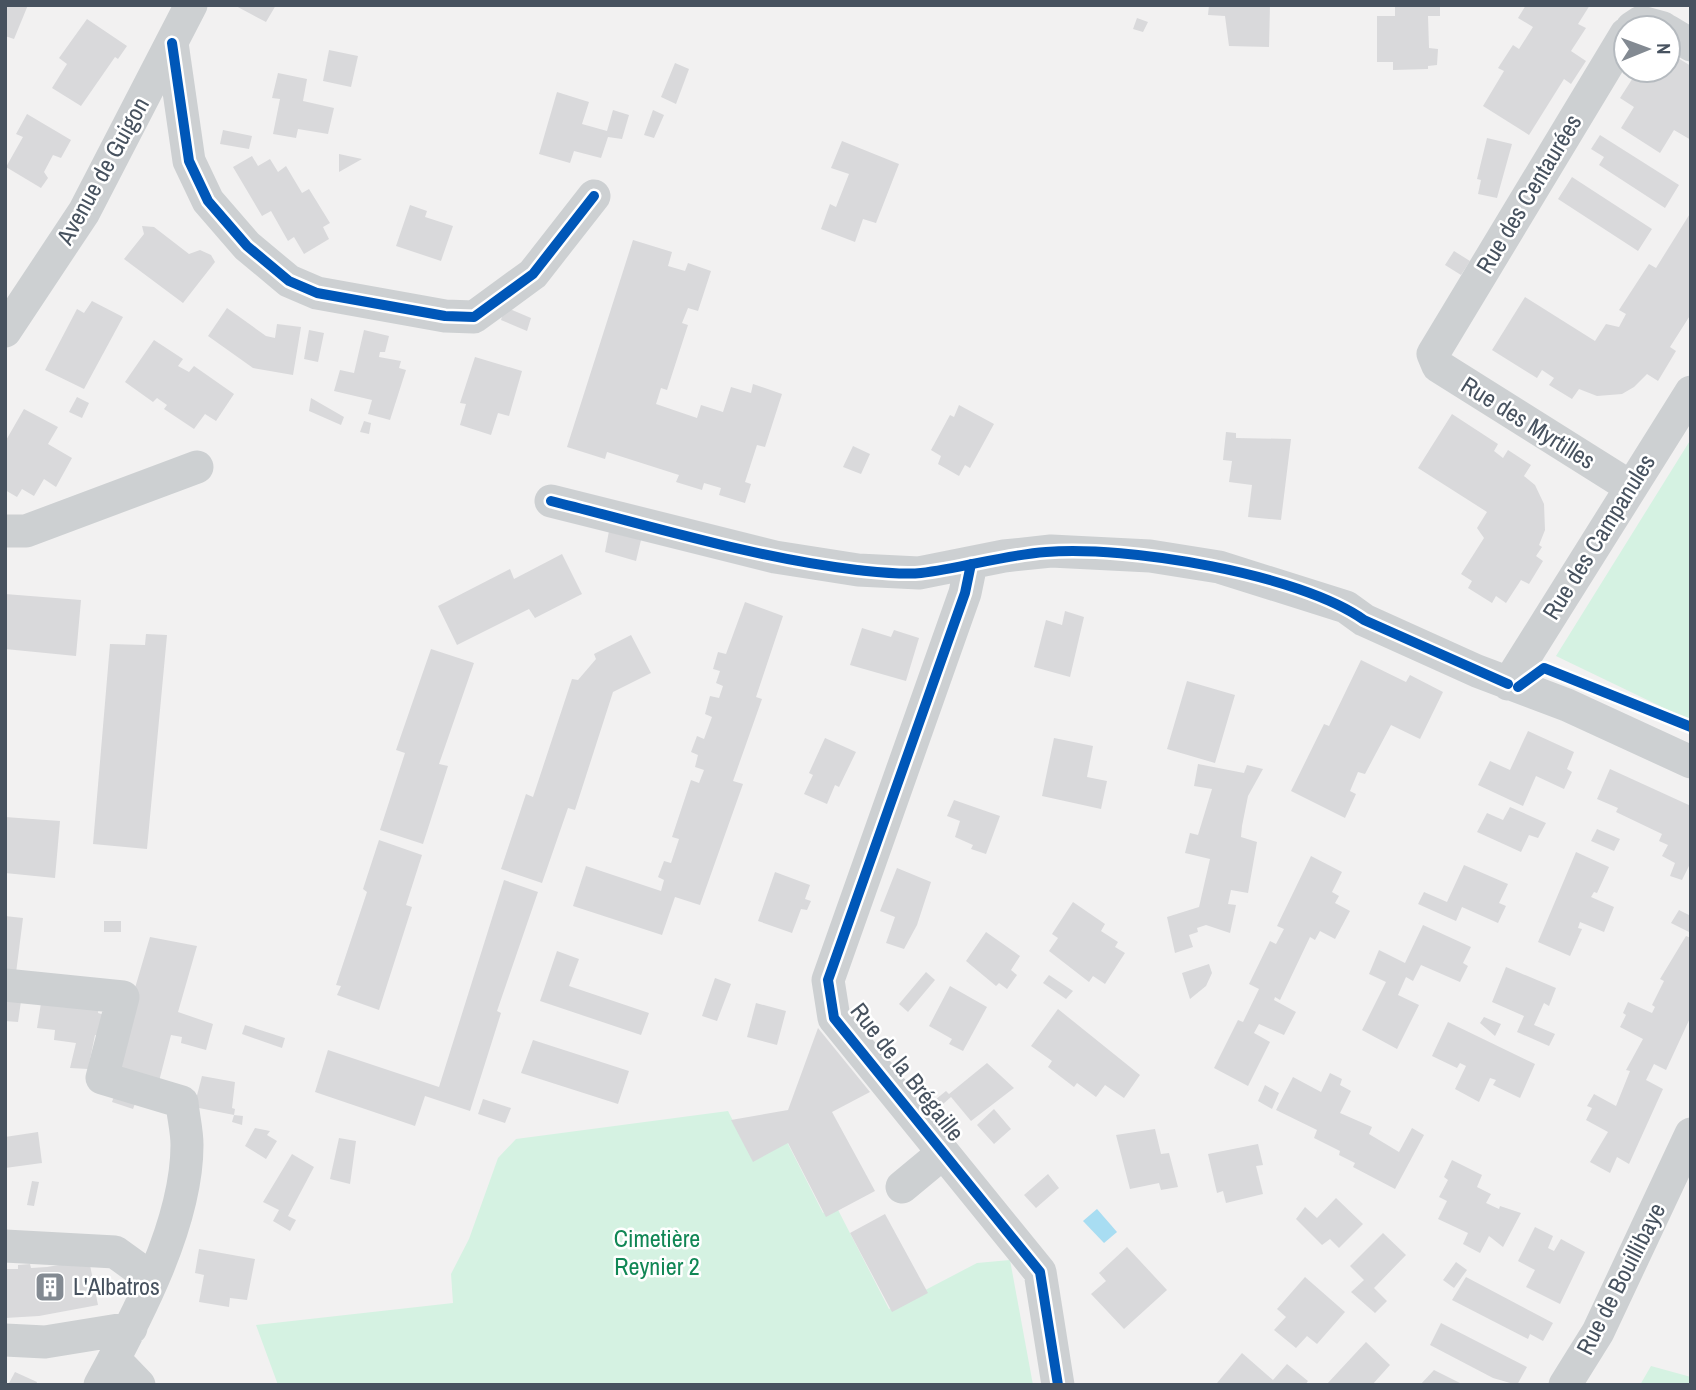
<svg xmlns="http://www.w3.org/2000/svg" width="1696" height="1390" font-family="'Archivo Narrow',sans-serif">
	<rect width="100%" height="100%" fill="#f2f1f1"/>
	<path fill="#d5f2e2" d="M1691,439v282l-135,-65z
		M728,1111l24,47 34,-18 37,73 13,-7 53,103 88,-46 33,-3 23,125h-755l-22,-60 197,-22 -2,-29 18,-35 29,-81 18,-19z
		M1651,1366l40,11v8h-51z"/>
	<path fill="#a8ddf2" d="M1097,1209l20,23 -13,11 -21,-22z"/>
	<path fill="#d9d9db" d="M5,5h23l-14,34 -9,-3z
		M234,5h42l-10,17z
		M1209,5h61l-1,42 -40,-1 -4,-30 -17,-1z
		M1395,5h45v11h-12l1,32 9,1 -1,16 -9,1v3l-35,1v-8h-16v-46h18z
		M1526,5h64l-12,19 8,4 -15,23 15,10 -15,23 -7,-5 -35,56 -46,-29 21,-35 -6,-3 15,-23 6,4 14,-22 -15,-9z
		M1137,18l11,4 -5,10 -10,-3z
		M87,19l40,27 -9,13 -3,-2 -34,49 -29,-18 15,-24 -8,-6z
		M329,50l29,6 -7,31 -28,-6z
		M1668,52l23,14v74l-17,-10 -14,23 -39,-25 13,-21 -14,-9 18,-28h30z
		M675,63l14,6 -13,35 -15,-7z
		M278,73l29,6 -4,22 31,7 -6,26 -30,-5 -2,9 -23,-4 7,-35 -8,-1z
		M557,92l32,10 -7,22 25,7 6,-21 16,5 -7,24 -14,-2 -7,21 -27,-7 -4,12 -31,-9z
		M653,110l11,5 -10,23 -10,-3z
		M27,114l44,26 -10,18 -8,-3 -9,17 4,6 -7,10 -35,-21 17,-30 -7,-3z
		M223,130l29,6 -3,13 -29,-5z
		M1600,135l79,50 -14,23 -66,-43 5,-8 -13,-8z
		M1487,138l25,6 -15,54 -19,-4 3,-14 -4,-1z
		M842,141l57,23 -23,59 -13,-4 -8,23 -34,-13 9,-25 6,3 13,-33 -18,-6z
		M339,154l23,5 -23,13z
		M252,156l6,10 12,-7 8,13 8,-6 16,27 7,-4 21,34 -7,4 6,12 -25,15 -10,-17 -6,4 -17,-30 -9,5 -29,-49z
		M1572,177l80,52 -14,22 -80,-52z
		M410,205l17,6 -2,6 28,9 -12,35 -45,-15z
		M1691,212v102l-21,33 6,4 -18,30 -11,-7 -13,13 -12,7 -25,2 -18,-7 -7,10 -23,-14 5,-7 -12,-8 -5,8 -45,-28 33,-53 70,44 11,-17 13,3 7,-13 -7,-4 30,-46 7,4z
		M142,226l12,1 35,27 11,-4 11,5 4,7 -32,41 -59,-44 20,-25z
		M633,240l39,12 -4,14 17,5 3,-8 23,8 -13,40 -10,-3 -6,15 6,2 -21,65 -6,-2 -5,16 41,14 4,-13 22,7 8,-25 20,6 2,-9 29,10 -17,53 -8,-2 -12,37 6,2 -6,19 -26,-8 2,-7 -17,-5 -2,7 -26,-8 3,-7 -72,-23 -2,7 -38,-12z
		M1454,251l16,10 -9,14 -16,-10z
		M92,301l31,16 -39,72 -39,-19 32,-61 7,4z
		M505,307l26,11 -4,13 -26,-11z
		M227,308l39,28 9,2 2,-14 24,3 -8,48 -40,-7 -45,-32z
		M309,330l15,3 -6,29 -14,-3z
		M364,330l25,6 -4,16h-5l-1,5 22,4 -2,7 7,2 -16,50 -22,-6 4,-14 -38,-9 6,-21 14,3z
		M154,340l29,19 -5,7 11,6 5,-6 40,28 -18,27 -11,-7 -11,15 -30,-20 3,-4 -10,-7 -4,4 -28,-20z
		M475,357l47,14 -13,45 -11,-3 -7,22 -31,-10 6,-21 -6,-1z
		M77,397l12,6 -7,15 -13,-6z
		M311,398l33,19 -3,8 -32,-14z
		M959,405l35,19 -24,44 -5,-3 -6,11 -21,-12 3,-8 -10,-6 19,-35 4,2z
		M24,409l34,18 -10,17 24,14 -16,29 -12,-8 -10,17 -12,-7 -5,8 -12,-7v-48z
		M1452,414l46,30 -4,7 9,7 5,-8 23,15 -7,11 11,9 9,19 1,26 -6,15 3,2 -6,9 7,5 -14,23 -8,-4 -15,23 -10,-7 -4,7 -24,-15 4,-7 -11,-7 23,-36 -7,-10 10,-16 -69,-44z
		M364,421l7,2 -2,11 -9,-2z
		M1226,432l10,1v5l55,1 -10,81 -33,-3 4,-32 -23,-3 3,-21 -9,-1z
		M853,446l17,8 -9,20 -18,-7z
		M609,531l32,9 -5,21 -31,-9z
		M562,554l20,40 -47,24 -6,-9 -72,36 -19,-39 72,-37 4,10z
		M5,594l76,6 -5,56 -71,-7z
		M745,602l38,14 -27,81 6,2 -29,82 10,3 -43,121 -25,-8 -13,38 -89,-29 13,-40 75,25 3,-11 -6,-3 6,-16 7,2 8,-24 -7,-2 19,-57 8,3 5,-13 -9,-3 3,-12 -7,-3 6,-16 7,3 8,-22 -7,-3 5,-18 9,2 4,-12 -7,-3 4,-12 -7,-2 5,-17 8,2z
		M1065,611l19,6 -14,60 -36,-10 12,-47 16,5z
		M862,628l29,9 3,-7 25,8 -13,43 -56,-16z
		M146,634l21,1 -20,214 -54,-5 17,-200 35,1z
		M631,635l20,38 -38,19 -38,118 -7,-2 -26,75 -41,-14 25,-75 7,3 39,-118 6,1 18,-21 -2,-5z
		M431,649l43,14 -35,101 9,2 -25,78 -43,-14 25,-77 -9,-3z
		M1361,660l45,22 4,-7 33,17 -23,47 -29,-14 -26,49 -7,-2 -8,19 6,3 -11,24 -54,-27 33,-67 5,2z
		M1187,681l48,14 -20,68 -48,-14z
		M1528,731l46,21 -7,17 5,3 -8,17 -28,-13 -13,30 -45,-21 12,-24 20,9z
		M825,738l31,14 -17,35 -4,-2 -8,19 -23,-10 9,-19 -4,-2z
		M1054,738l39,8 -6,31 20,4 -6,28 -59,-13z
		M1198,764l46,9 3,-8 16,4 -15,27 -6,30 -1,11 16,5 -9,51 -17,-3 -3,14 8,1 -6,28 -24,-8 -9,3 1,4 -9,3 4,12 -18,6 -8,-36 32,-10 11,-48 -25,-6 5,-20 8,2 14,-46 -18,-3z
		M1610,769l81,37v56l-9,18 -12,-4 5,-13 -13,-7 6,-11 -9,-4 3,-7 -46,-22 2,-4 -21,-9z
		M954,800l46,16 -14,38 -15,-5 2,-4 -18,-8 5,-16 -13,-5z
		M1510,807l36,16 -8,15 -9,-3 -8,17 -44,-20 10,-19 16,7z
		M5,817l55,4 -5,57 -50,-5z
		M1597,829l23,10 -6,12 -23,-10z
		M379,840l43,15 -16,50 6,2 -33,103 -42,-15 4,-9 -5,-1 31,-93 -4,-3z
		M1576,852l33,15 -12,26 -3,-1 -3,5 23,10 -10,25 -24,-10 -2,6 4,1 -12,27 -32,-14z
		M1311,856l31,16 -10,20 7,4 -4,7 15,8 -15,28 -15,-8 -5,9 -5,-3 -30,63 -5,-3 -1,3 22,12 -12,23 -25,-11 -5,9 16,9 -22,44 -34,-18 24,-48 5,2 16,-33 -10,-5 21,-43 6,3 8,-15 -7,-3z
		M1464,865l44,19 -9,19 7,3 -8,17 -36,-16 -6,14 -38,-17 6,-12 23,10z
		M897,868l34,14 -14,43 -13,24 -18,-6 9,-26 -15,-6z
		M775,872l35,13 -5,14 6,2 -4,9 -6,-1 -9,24 -34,-12z
		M504,880l34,12 -41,119 4,2 -31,98 -45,-15 -10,30 -100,-34 13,-42 111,37z
		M1073,902l32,22 -4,7 17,11 -3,5 10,6 -20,31 -12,-8 -4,6 -40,-31 9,-13 -6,-4z
		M1679,910l12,6v17l-20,-10z
		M5,916l18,2 -8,63 -10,-2z
		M104,921h17v11h-17z
		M1423,925l48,22 -8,16 5,3 -8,16 -39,-17 -8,16 -7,-4 -8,18 21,10 -22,44 -35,-19 24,-48 -17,-8 10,-24 26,13z
		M986,932l34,24 -9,14 6,5 -10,14 -8,-6 -3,3 -30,-25z
		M1686,936l5,2v78l-25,54 -12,-6 -8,16 17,9 -34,75 -12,-7 -7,16 -20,-11 18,-30 -22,-12 6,-12 -5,-2 7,-12 22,12 14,-35 -4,-1 17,-31 -23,-12 6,-12 -3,-2 5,-11 24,11 3,-6 -3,-2 12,-24 -4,-2z
		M150,937l47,9 -19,66 35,12 -7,26 -25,-7 1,-6 -11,-2 -13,50 -48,-12z
		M557,951l22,8 -10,27 80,27 -8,22 -101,-34z
		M1209,964l3,9 -6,13 -16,13 -8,-26z
		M1506,967l50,21 -7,18 -5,-3 -10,22 21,9 -6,12 -32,-14 7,-16 -32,-14z
		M926,972l9,8 -27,32 -9,-8z
		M1049,975l24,16 -7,8 -23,-16z
		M715,978l16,6 -14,37 -15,-5z
		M950,986l37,21 -24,44 -14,-7 3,-5 -23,-13z
		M5,992l17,2 -4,28 -13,-1z
		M42,997l57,7 -1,9 7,2 -4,21 -6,-1 -7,34 -18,-1 6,-25 -22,-3 1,-10 -18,-2z
		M756,1003l30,8 -9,34 -30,-8z
		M1058,1009l82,66 -16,23 -19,-13 -9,12 -19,-14 -3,4 -26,-20 4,-6 -21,-15z
		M1484,1017l17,7 -6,12 -15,-13z
		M1448,1022l87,42 -15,34 -27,-13 3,-5 -6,-2 -11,24 -24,-13 11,-23 -6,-3 -3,5 -25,-12z
		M245,1025l40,13 -3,10 -40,-14z
		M818,1028l52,64 -38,20 43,79 -49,26 -38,-74 -35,19 -22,-42 57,-10z
		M533,1040l96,31 -11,33 -97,-31z
		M987,1063l27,25 -43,33 -20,-24 -16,14 -5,-7 16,-13 3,3z
		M1330,1073l12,6 -2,6 11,6 -11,22 32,14 -3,7 30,18 13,-24 12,7 -29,54 -42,-22 2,-4 -16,-8 1,-4 -26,-13 3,-8 -41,-20 17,-33 28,15z
		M202,1076l33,6 -3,26 3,1 -1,6 -40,-8z
		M1265,1085l14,8 -7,16 -14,-8z
		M116,1090l22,6 -5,13 -21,-7z
		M483,1099l28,9 -6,15 -27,-9z
		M994,1109l17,20 -17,15 -17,-19z
		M234,1115l9,1 -1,9 -10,-3z
		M255,1128l15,3 -3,4 10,6 -11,18 -21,-13z
		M1155,1129l6,25 8,-1 9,34 -17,3 -2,-7 -29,6 -14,-54z
		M38,1132l4,31 -37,5v-31z
		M339,1138l17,3 -6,43 -20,-5z
		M1258,1144l5,21 -7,1 7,28 -37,9 -3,-12 -6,2 -9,-39z
		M292,1154l22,13 -26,49 8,4 -6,11 -17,-10 6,-11 -16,-8z
		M1452,1160l30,15 -5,12 14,7 -5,9 13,6 1,-3 21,7 -18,34 -14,-11 -9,17 -17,-9 5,-11 -30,-14 9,-18 -8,-4 9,-17 -4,-3z
		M1048,1174l11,14 -23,20 -12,-13z
		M32,1181l7,1 -5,24 -7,-1z
		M1336,1198l27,26 -24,24 -9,-9 -8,6 -26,-26 9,-12 12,11z
		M885,1214l43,79 -36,19 -42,-79z
		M1535,1227l18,9 -5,12 6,3 7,-12 24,13 -25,52 -34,-17 9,-17 -17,-9z
		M1383,1233l23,22 -32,33 13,13 -12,12 -24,-21 13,-12 -14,-14z
		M1127,1247l40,43 -43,39 -33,-35 15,-13 -7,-8z
		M199,1249l56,10 -8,41 -17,-2 -1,9 -30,-5 5,-27 -9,-2z
		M89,1260l9,45 -59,11 -34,2v-49h13v-4l12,-1 1,4 16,-1z
		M1456,1262l11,8 -13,18 -11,-8z
		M1305,1277l40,35 -28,32 -10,-8 -11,12 -22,-18 12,-13 -9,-8z
		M1466,1277l87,46 -10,18 -13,-7 -2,5 -76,-39z
		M1441,1323l86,44 -10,18 -24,-7 -63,-33z
		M1366,1342l24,23 -18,20h-46z
		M1242,1353l31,27 14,-16 21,17 -3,4h-86l-2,-2z
		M1434,1370l30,15h-44z
		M15,1372l22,10 -1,3h-28z"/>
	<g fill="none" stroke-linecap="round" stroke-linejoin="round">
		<path stroke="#cdd0d2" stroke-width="33" d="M1632,28l9,-6 22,6
			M1668,31l23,14
			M1626,34l-193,320 5,12 191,120
			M172,43l17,118 19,40 39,45 42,35 28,12 128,23 29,1 59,-43 61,-78
			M5,331l79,-119 107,-207
			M551,501l224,56 83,13 61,3 85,-17 47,-5 99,5 69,11 127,40 18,13 113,51 90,34 124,57
			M5,531h21l171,-64
			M971,564l-6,29 -137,387 6,38 206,254 18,113
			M1508,684l183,-292
			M5,985l118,12 -21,81 80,24c1,14 5,28 5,43 0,78 -50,172 -87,240
			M902,1187l41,-34
			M5,1246l110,6 36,26
			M5,1340l40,2 86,-14
			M114,1359l25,26
			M1565,1385l33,-53 93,-198"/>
		<g stroke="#fff" stroke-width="15">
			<path id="cycleway" d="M172,43l17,118 19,40 39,45 42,35 28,12 128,23 29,1 59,-43 61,-78
				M551,501c101,25 203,57 306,69 20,2 44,5 64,3 42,-5 83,-18 125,-21 80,-7 254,22 318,68l144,64
				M971,564l-6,29 -137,387 6,38 206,254 18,113
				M1518,687l26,-19 147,59"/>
		</g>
		<use href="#cycleway" stroke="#0057b8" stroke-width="10"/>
	</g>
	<defs>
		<g id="building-square" transform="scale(1.575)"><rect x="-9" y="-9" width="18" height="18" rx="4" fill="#838a92" stroke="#fff"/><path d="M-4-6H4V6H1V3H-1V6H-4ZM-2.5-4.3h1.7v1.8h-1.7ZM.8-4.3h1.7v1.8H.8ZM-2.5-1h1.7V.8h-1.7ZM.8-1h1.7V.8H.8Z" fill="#fff"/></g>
	</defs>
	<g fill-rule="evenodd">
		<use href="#building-square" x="50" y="1287"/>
	</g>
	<g text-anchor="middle" stroke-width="5" stroke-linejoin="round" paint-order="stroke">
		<g font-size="24" fill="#47525f" stroke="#fff">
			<text transform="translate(103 171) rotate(-61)" y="8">Avenue de Guigon</text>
			<text transform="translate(1529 194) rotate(-59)" y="8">Rue des Centaurées</text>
			<text transform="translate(1528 423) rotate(32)" y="8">Rue des Myrtilles</text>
			<text transform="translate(1599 537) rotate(-58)" y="8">Rue des Campanules</text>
			<text transform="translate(907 1072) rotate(52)" y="8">Rue de la Brégaille</text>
			<text transform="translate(1621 1279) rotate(-63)" y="8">Rue de Bouillibaye</text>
		</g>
		<g font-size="24" fill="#118755" stroke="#fff">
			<text x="657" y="1247">Cimetière<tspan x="657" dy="28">Reynier 2</tspan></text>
		</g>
		<g font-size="24" fill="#47525f" stroke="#fff" text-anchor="start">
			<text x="73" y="1295">L'Albatros</text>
		</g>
	</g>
	<rect width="1696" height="1390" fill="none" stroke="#47525f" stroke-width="14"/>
	<g transform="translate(1647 49) rotate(89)"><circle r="33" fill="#ffffff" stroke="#b5babf" stroke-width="2"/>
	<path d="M0-5L12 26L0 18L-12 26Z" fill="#838a92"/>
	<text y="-10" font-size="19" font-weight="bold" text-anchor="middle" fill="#47525f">N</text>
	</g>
</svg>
